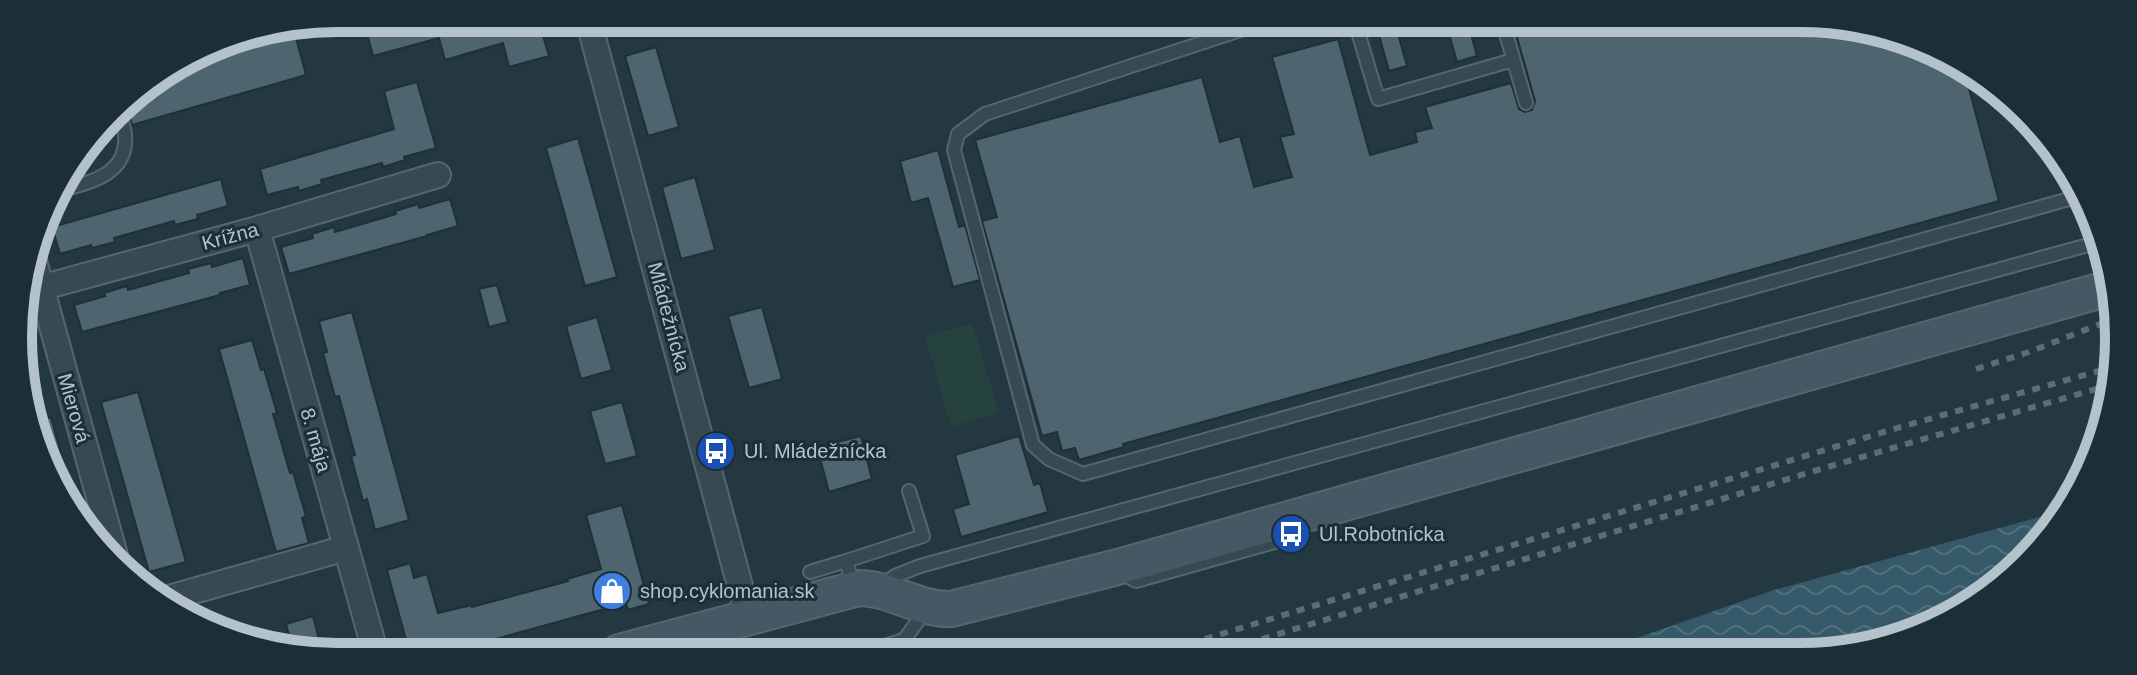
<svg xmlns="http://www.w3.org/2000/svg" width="2137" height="675" font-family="Helvetica,sans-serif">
	<defs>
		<pattern id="water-waves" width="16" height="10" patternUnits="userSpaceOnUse" patternTransform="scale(2)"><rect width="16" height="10" fill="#355969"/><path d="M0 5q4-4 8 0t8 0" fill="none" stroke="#506f7d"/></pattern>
	</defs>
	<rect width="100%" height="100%" fill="#233841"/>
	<path fill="#25423e" d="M972,323l27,89 -48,15 -26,-90z"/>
	<path fill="url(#water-waves)" d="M2065,510l-55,67 -70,47 -98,30h-251l183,-64z"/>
	<path fill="#4e656f" stroke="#1e3038" stroke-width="2" d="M363,18l175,1 11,37 -40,11 -6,-24 -58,17 -6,-22 -66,18z
		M1395,23l12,43 -18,5 -12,-43z
		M1446,23h22l9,33 -20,6z
		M1513,23l349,1 101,42 36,135 -876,243 1,3 -45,13 -4,-12 -13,3 -5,-19 -15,4 -60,-215 15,-4 -22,-77 227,-63 18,65 20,-6 14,51 38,-10 -12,-40 14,-3 -22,-77 66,-18 32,116 47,-13 -2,-10 17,-4 -7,-21 86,-24 8,26 6,3 7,-2 3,-9z
		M293,27l13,48 -174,50 -7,-25 1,-2 90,-56z
		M656,47l23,80 -31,9 -23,-80z
		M417,82l19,66 -32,9 1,3 -22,7 -1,-4 -61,17 1,4 -23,7 -1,-4 -31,8 -7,-26 134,-40 -10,-38z
		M578,138l39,139 -32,9 -39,-138z
		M938,150l21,77 6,-2 15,55 -27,7 -25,-89 -17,5 -11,-42z
		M695,177l20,73 -34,9 -19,-72z
		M221,179l7,27 -31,9 1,4 -23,6 -1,-4 -60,17 1,4 -23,6 -1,-3 -31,9 -8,-27z
		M450,199l8,27 -31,9v1l-138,38 -8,-27 32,-9 -1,-4 22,-7 1,5 61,-18 -1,-3 23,-7 1,4z
		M243,258l7,27 -30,8v2l-138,37 -8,-27 31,-9 -1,-3 16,-5 7,-2 1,4 61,-17 -1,-4 23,-6 1,4z
		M497,285l11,37 -19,5 -10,-38z
		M762,307l20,72 -33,9 -21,-72z
		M352,312l57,208 -34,10 -8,-31 -4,2 -12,-45 4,-1 -16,-59 -4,1 -12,-44 4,-1 -8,-31z
		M597,317l15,53 -31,9 -15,-53z
		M252,340l9,30 3,-1 13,44 -4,1 17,59 3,-1 13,44 -4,2 7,25 -33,9 -57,-203z
		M138,392l48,170 -37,10 -48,-170z
		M622,402l15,54 -32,8 -15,-53z
		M51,417l12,44 -17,-4 -16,-34z
		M861,436l11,43 -43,13 -12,-45z
		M1019,436l15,49 6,-2 8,29 -87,25 -8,-28 16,-5 -14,-49z
		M622,505l27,99 -21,6 -2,-7 -174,48h-43l-22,-81 23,-7 4,15 13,-4 11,39 34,-8v2l96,-26 -1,-2 34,-10 -15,-54z
		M313,616l9,35h-29l-7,-27z"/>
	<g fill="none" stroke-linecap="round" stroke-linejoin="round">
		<g stroke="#55666e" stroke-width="16">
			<path id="lane" d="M1265,22l-280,92 -27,20 -4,16 79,295 16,14 34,15 997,-278
				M1355,22l23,77 135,-39
				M1503,23l23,80
				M54,192c32,-9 75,-15 71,-58 -1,-9 -5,-17 -7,-25
				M810,572l36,-11
				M1122,573l14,8 146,-41 11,-14
				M883,585l12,-9 25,-10 1179,-324
				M854,587l-8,-26 77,-25 -14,-45
				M865,652l39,-12 21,-29"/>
		</g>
		<g stroke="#55666e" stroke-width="28">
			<path id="street" d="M588,19l160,597
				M257,229l118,422
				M33,257l83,302
				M22,293l235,-64 181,-54
				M158,601l188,-53"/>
		</g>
		<g stroke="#55666e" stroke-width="38">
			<path id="secondary" d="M619,652l240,-64c32,0 59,22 92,21l163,-41 999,-281"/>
		</g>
		<use href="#lane" stroke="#374951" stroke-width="12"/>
		<use href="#street" stroke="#374951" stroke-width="24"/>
		<use href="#secondary" stroke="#455964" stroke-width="34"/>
		<path stroke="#596e78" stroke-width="6" stroke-dasharray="8 8" stroke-linecap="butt" d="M1976,369l53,-17 84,-33
			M1159,653l738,-225 216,-61
			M1216,653l608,-185 289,-84"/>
	</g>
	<defs>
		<g id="bus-disc" transform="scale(2)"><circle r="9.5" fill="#1a4fb4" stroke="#1c2e36"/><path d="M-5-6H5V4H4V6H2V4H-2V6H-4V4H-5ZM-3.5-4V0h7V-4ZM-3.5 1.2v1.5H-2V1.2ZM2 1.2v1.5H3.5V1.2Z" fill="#fff"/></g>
		<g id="shop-disc" transform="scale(2)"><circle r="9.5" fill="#3f7fe0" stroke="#1c2e36"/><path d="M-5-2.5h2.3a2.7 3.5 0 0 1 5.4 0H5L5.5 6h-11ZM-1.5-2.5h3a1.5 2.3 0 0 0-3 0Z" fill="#fff"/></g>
	</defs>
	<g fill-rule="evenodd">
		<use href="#bus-disc" x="716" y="451"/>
		<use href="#bus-disc" x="1291" y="534"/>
		<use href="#shop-disc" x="612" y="591"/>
	</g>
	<g text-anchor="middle" stroke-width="6" stroke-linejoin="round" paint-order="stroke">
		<g font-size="20" fill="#b4c3cb" stroke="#1c2e36">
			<text transform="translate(230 236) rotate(-15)" y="7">Krížna</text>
			<text transform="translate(669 317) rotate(75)" y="7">Mládežnícka</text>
			<text transform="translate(74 408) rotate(74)" y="7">Mierová</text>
			<text transform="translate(316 440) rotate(74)" y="7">8. mája</text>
		</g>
		<g font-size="20" fill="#b4c3cb" stroke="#1c2e36" text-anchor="start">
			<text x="744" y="458">Ul. Mládežnícka</text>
			<text x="1319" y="541">Ul.Robotnícka</text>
			<text x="640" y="598">shop.cyklomania.sk</text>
		</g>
	</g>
	<path d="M0 0H2137V675H0ZM337 32H1800A305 305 0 0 1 2105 337V338A305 305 0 0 1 1800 643H337A305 305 0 0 1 32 338V337A305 305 0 0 1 337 32Z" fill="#1c2e36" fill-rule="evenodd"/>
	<path fill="none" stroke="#b4c3cb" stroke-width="10" d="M337 32H1800A305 305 0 0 1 2105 337V338A305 305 0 0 1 1800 643H337A305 305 0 0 1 32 338V337A305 305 0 0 1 337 32Z"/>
</svg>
